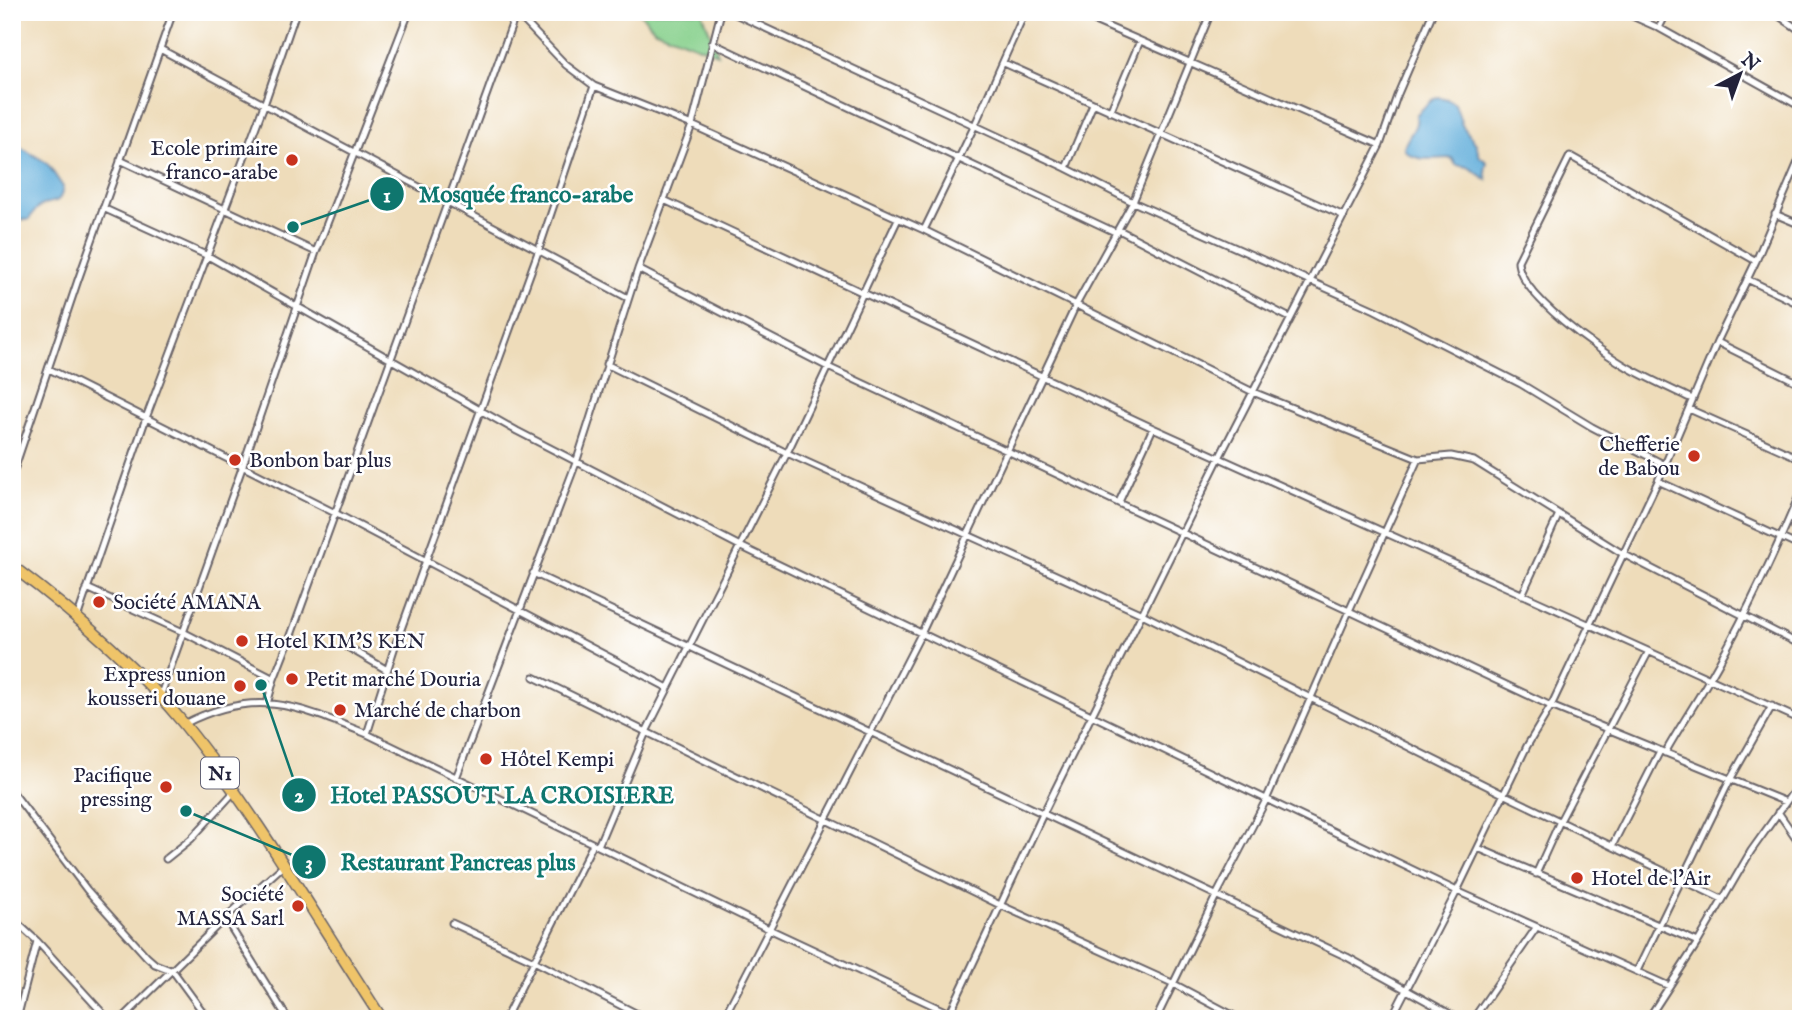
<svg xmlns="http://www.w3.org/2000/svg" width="1813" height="1031" font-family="'IM FELL English',serif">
	<rect width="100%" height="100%" fill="#fff"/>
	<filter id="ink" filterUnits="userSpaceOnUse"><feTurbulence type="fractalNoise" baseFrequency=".0143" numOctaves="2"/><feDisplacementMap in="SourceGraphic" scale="14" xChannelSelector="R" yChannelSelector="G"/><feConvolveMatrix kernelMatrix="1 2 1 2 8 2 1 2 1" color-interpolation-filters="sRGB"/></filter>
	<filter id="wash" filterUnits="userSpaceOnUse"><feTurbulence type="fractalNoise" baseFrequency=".00686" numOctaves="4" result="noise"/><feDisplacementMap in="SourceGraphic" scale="28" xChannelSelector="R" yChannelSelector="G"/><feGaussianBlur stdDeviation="1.57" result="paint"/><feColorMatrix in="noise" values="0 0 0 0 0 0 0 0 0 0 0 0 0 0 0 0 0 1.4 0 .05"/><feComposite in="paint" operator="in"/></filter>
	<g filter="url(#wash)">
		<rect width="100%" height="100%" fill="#eedcba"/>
		<path fill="#87d08c" stroke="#547964" stroke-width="2" d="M639,12h63l16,42 -63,-24z"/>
		<path fill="#61adda" stroke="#42688a" stroke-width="2" d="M1439,97l8,2 8,5 7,21 14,19 4,13 7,5 -2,9 2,9 -19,-13 -12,-2 -4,-7c-17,0 -38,5 -48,-9 2,-14 15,-19 12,-34l18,-17z
			M12,142l35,21 16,24c-3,21 -11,11 -24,20 -4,3 -8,10 -11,13l-8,-1 -8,-7z"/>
	</g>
	<g filter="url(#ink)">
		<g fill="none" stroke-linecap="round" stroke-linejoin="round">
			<g stroke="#696367" stroke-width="9">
				<path id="street" d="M503,12l21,9 42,44 28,21 98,39 232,105 329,162 165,67 -69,152 -521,-244 -190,-98
					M731,12l335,156 67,34 242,108 146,74 71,43 73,38
					M1074,12l306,133
					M1623,12l36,16 142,79
					M1773,12l28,19
					M1659,28l8,-16
					M712,43l405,190
					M160,49l468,249
					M1004,63l340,153
					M1110,112l30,-71
					M120,160l196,92
					M1066,168l27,-64
					M664,200l489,228 648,292
					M103,208l105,48 309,175 223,115 717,345 212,95
					M1775,214l26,11
					M924,230l50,-103 51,-115
					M1119,230l171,88
					M1747,279l54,26
					M1717,342l84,42
					M606,364l181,89 355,161 361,180 219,105
					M49,369l286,144 333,175
					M1692,399c-21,-10 -43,-20 -63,-31 -28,-16 -111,-74 -111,-107l52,-105 186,105
					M1689,409l112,50
					M1418,459l33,-3 23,5 149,93 178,91
					M12,476l66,-196 95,-268
					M1658,481l143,66
					M1119,502l34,-74
					M533,573l814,384 112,62
					M87,588l96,44 91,47
					M1522,595l37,-81
					M77,618l69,-200 118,-313 32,-93
					M346,646l41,24
					M534,677l466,228 172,78 68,36
					M160,697l82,-229 74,-216 93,-240
					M267,704l7,-25 16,-41 225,-622
					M184,724c72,-37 114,-18 183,10l402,195 193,90
					M367,734l29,-91 142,-391 56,-166
					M1665,753c14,-25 30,-49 44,-73 35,-60 65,-125 92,-189
					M456,778l120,-315 62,-194 54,-144 29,-113
					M12,791l75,99 60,67 8,7 18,7 35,48
					M1778,812l23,33
					M598,846l48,-114 141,-279 111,-234
					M1612,846l48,-95
					M1478,848l220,94
					M166,859l25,-20 43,-47
					M1536,874l24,-53 88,-168
					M12,918l25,23 71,78
					M225,918l63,101
					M452,923l82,38 113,58
					M1637,971l93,-191 42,-74
					M17,1019l20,-78
					M122,1019l103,-101 58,-52
					M505,1019l88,-175
					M723,1019l198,-385 155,-329 57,-103 78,-190
					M947,1019l96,-205 176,-356 161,-313 17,-49 36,-84
					M1156,1019l60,-123 50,-96 83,-189 202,95 235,96
					M1391,1019l66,-128 70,-145 24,-40 107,-225 59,-139 39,-81 45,-106
					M1473,1019l63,-91
					M1648,1019l50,-77 53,-91 50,-70"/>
			</g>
			<g stroke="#696367" stroke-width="13">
				<path id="highway" d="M12,566c61,46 123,98 172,158 74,92 133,196 198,295"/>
			</g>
			<use href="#street" stroke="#fff" stroke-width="5"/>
			<use href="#highway" stroke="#efc469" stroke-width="10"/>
		</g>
	</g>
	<g fill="#c8321e" stroke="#fff" stroke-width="2.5">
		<circle cx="292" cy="160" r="7"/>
		<circle cx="1694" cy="456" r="7"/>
		<circle cx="235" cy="460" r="7"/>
		<circle cx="99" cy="602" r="7"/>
		<circle cx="242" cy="641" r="7"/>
		<circle cx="292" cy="679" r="7"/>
		<circle cx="240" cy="686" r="7"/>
		<circle cx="340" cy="710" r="7"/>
		<circle cx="486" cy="759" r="7"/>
		<circle cx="166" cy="787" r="7"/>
		<circle cx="1577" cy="878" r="7"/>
		<circle cx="298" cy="906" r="7"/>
	</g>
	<g text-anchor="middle" stroke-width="5" stroke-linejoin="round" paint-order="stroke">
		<rect fill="#fff" stroke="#646476" stroke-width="2" x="201" y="757.5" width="38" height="31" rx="5"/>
		<g font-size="19" font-weight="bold" fill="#22223b">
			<text x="220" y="780">N1</text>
		</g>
		<g font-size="21" fill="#22223b" stroke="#fff" text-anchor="start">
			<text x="278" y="155" text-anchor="end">Ecole primaire<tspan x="278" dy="24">franco-arabe</tspan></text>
			<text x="1680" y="451" text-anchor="end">Chefferie<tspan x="1680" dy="24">de Babou</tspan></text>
			<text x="249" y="467">Bonbon bar plus</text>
			<text x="113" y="609">Société AMANA</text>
			<text x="256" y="648">Hotel KIM'S KEN</text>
			<text x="226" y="681" text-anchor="end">Express union<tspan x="226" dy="24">kousseri douane</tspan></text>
			<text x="306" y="686">Petit marché Douria</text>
			<text x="354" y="717">Marché de charbon</text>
			<text x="500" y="766">Hôtel Kempi</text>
			<text x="152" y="782" text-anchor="end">Pacifique<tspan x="152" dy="24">pressing</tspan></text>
			<text x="1591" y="885">Hotel de l'Air</text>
			<text x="284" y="901" text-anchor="end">Société<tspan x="284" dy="24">MASSA Sarl</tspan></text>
		</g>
	</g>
	<path fill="none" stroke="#0f766e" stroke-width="2.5" d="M293 227L387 194M261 685L299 795M186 811L309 862"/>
	<g fill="#0f766e" stroke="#fff" stroke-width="2.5">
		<circle cx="293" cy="227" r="7"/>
		<circle cx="261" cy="685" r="7"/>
		<circle cx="186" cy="811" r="7"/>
		<circle cx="387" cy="194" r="18"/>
		<circle cx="299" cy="795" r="18"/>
		<circle cx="309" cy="862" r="18"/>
	</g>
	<g font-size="21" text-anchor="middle" font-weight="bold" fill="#fff">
		<text x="387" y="202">1</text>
		<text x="299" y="802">2</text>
		<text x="309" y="869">3</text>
	</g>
	<g font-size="23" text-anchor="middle" font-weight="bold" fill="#0f766e" stroke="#fff" stroke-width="5" stroke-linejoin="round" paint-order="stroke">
		<text x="526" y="202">Mosquée franco-arabe</text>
		<text x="502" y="803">Hotel PASSOUT LA CROISIERE</text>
		<text x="458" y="870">Restaurant Pancreas plus</text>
	</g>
	<rect width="1813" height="1031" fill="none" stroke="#fff" stroke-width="42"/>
	<g transform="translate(1740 74) rotate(41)" stroke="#ffffff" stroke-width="5" paint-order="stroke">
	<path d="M0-5L12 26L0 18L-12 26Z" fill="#22223b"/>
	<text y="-10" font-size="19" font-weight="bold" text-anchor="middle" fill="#22223b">N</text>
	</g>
</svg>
